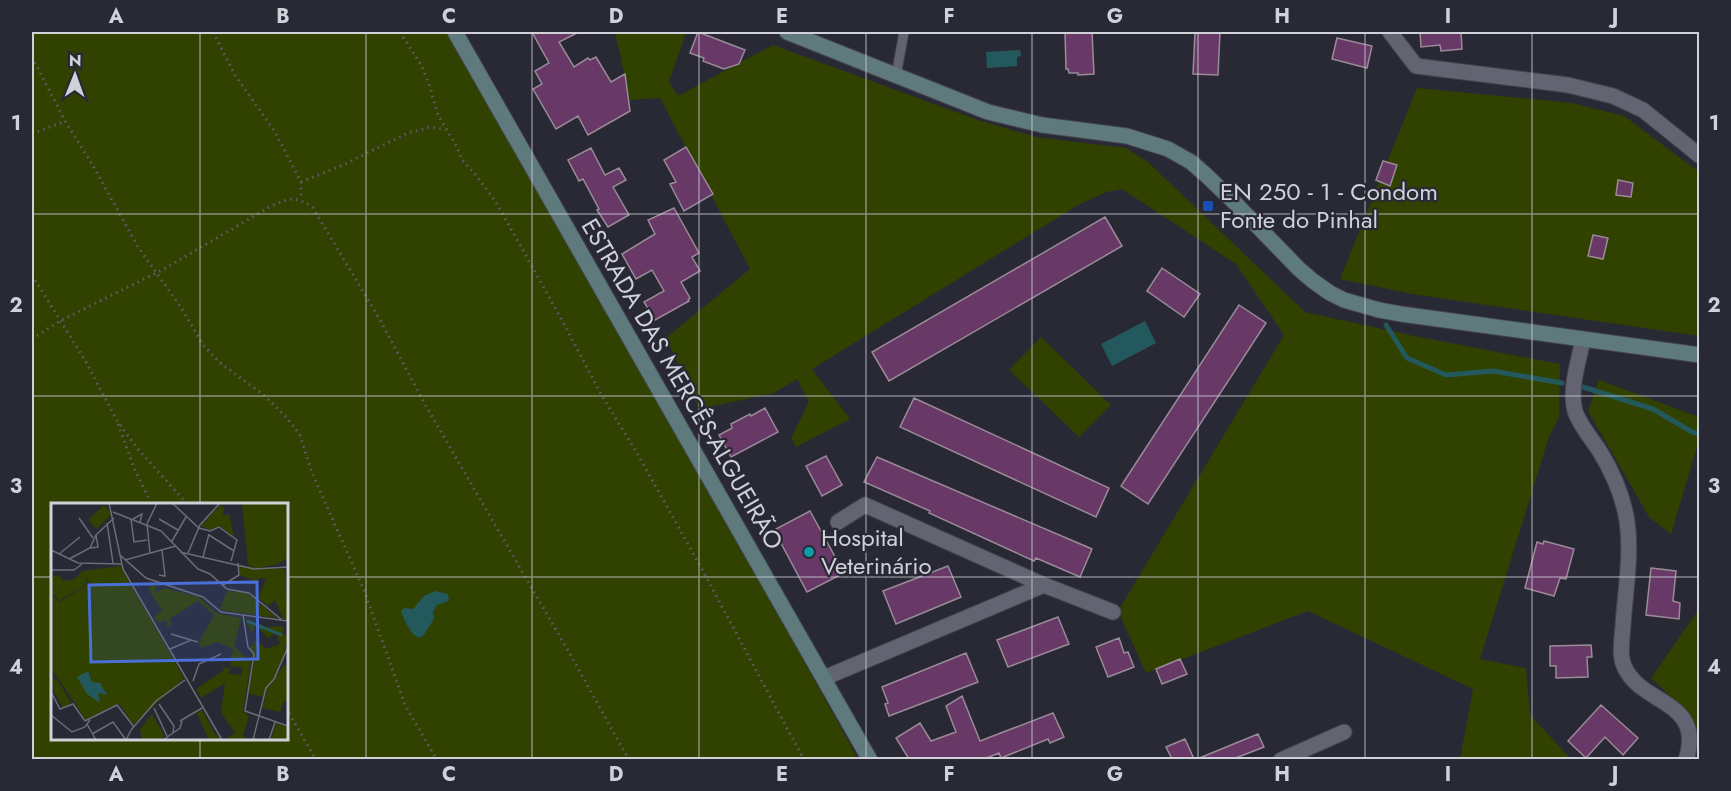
<svg xmlns="http://www.w3.org/2000/svg" width="1731" height="791" font-family="Jost,sans-serif">
	<rect width="100%" height="100%" fill="#292936"/>
	<path fill="#304100" fill-rule="evenodd" d="M32,32h424l402,727h-826zM52,505h234v233h-234z
		M615,32h71l-17,50 9,14 95,-51 205,75 58,17 90,11 22,14 157,150 109,24 146,28 -1,53 -10,20 -69,222 46,9 4,47 41,44h-111l13,-70 -165,-78 -162,62 -28,-62 166,-276 -48,-71 -114,-75 -15,3 -29,13 -266,164 38,50 -54,28 -5,-9 18,-36 -12,-23 -23,14 -75,16 -33,-71 84,-69 -90,-171 -30,2z
		M1417,88l155,15 52,13 75,56v164l-287,-42 -72,-15z
		M1041,337l70,68 -32,32 -70,-67z
		M1599,380l100,37v30h-2l-26,87 -22,-17 -61,-106z
		M1699,609v124l-13,-22 -35,-33z"/>
	<path fill="#23595c" d="M1020,50l1,6 -4,1v9l-30,2 -1,-16z
		M1145,321l11,22 -44,23 -11,-22z
		M435,591l13,3 1,7 -12,4 -4,7 1,7 -11,17 -5,2c-8,-5 -14,-18 -17,-27l3,-3 9,1 11,-13z"/>
	<g fill="none" stroke-linecap="round" stroke-linejoin="round">
		<path stroke="#23595c" stroke-width="5" d="M1386,325l21,33 39,17 47,-4 69,12
			M1583,387l70,22 39,23 8,2"/>
	</g>
	<path fill="#683866" stroke="#998b97" stroke-width="1.5" d="M532,32h47l-20,10 15,25 14,-9 2,2 6,-3 15,25 14,-8 5,37 -42,24 -10,-19 -22,13 -23,-40 9,-5 -7,-13 14,-8z
		M698,32l47,18 -6,14 -15,5 -21,-8 1,-3 -14,-5z
		M1065,32h27l2,42 -16,1v-2h-9l-1,-4h-2z
		M1195,32h25l-2,43 -25,-1z
		M1420,32h41l1,17 -21,2 -1,-6 -19,2z
		M1337,38l35,8 -5,22 -35,-9z
		M686,147l27,47 -29,17 -14,-27 6,-2 -12,-22z
		M591,148l14,27 14,-7 7,12 -13,7 16,28 -21,12 -11,-17 2,-1 -16,-30 -4,2 -11,-21z
		M1383,161l14,4 -7,21 -14,-6z
		M1618,180l15,3 -2,14 -15,-2z
		M674,208l25,45 -7,4 8,14 -19,11 9,16 -2,2 1,1 -34,19 -11,-18 20,-11 -12,-21 -16,9 -14,-25 33,-20 -7,-14z
		M1105,217l17,29 -233,135 -17,-29z
		M1593,235l15,3 -5,21 -15,-3z
		M1162,268l38,26 -16,23 -37,-26z
		M1239,305l27,18 -118,181 -27,-18z
		M914,398l195,90 -13,29 -196,-90z
		M765,408l13,24 -47,25 -12,-22 13,-7 -1,-4 19,-10 1,2z
		M826,456l16,29 -20,11 -16,-30z
		M877,457l215,92 -12,28 -44,-19 -2,3 -105,-48 1,-2 -66,-29z
		M810,511l34,62 -37,19 -33,-62z
		M1544,541l30,8 -8,30 -6,-1 -6,18 -29,-8 12,-46 6,2z
		M948,566l13,31 -65,27 -13,-33z
		M1651,568l25,3 -3,30 7,2 -1,16 -33,-4z
		M1058,617l11,27 -61,23 -11,-27z
		M1119,638l5,15 4,-1 6,15 -26,10 -12,-30z
		M1591,645l1,12h-5l1,20 -32,1v-12h-6v-20z
		M966,653l12,29 -89,34 -4,-12 3,-1 -6,-16z
		M1180,659l7,15 -25,10 -6,-15z
		M962,696l18,45 73,-28 11,24 -14,6 -2,-4 -47,19 -2,-5 -15,6h-75l-13,-21 24,-15 11,18 25,-9 -10,-26z
		M1601,705l37,33 -15,17 -18,-18 -19,21 -18,-17z
		M1258,734l6,13 -31,12h-36z
		M1185,739l9,20h-22l-6,-12z"/>
	<g fill="none" stroke-linecap="round" stroke-linejoin="round">
		<g stroke="#44444e" stroke-width="11">
			<path id="lane" d="M896,76l8,-44"/>
		</g>
		<g stroke="#44444e" stroke-width="17">
			<path id="street" d="M1390,32l26,34 152,19 45,11 30,14 57,46
				M1583,339c-4,22 -14,49 -8,72 4,13 16,27 24,39 13,21 24,46 28,71 5,34 -2,71 -4,105 -1,12 -4,29 1,40 17,40 81,33 62,94
				M838,522l27,-17 179,80
				M824,678l220,-93 69,27
				M1281,760l63,-28"/>
		</g>
		<g stroke="#44444e" stroke-width="17">
			<path id="secondary" d="M455,32l415,728
				M787,32l201,80 54,13 85,11 41,13 23,13 15,13 28,27 65,67 14,12 17,12 14,7 35,10 22,4 299,41"/>
		</g>
		<path stroke="#5d5d69" stroke-width="3" stroke-dasharray="1.5 4.5" stroke-linecap="butt" d="M213,32l22,43 40,57 26,50v17
			M400,32l21,33 8,19 9,31 19,32 5,13 13,14 21,28 67,120 39,74 35,57 66,118 101,189
			M32,57l33,64 27,43 46,83 42,59 24,40 15,16 46,34 22,22 13,17 12,38 52,117 41,115 32,55
			M32,134l33,-13
			M301,182l42,-17 65,-32 22,-6 16,3
			M32,275l54,87 30,57 21,29 51,57
			M32,339l28,-18 104,-52 107,-63c20,-8 24,-11 42,2l66,110 47,88 144,248 59,106
			M118,424l16,44 15,31
			M286,708l30,52"/>
		<use href="#lane" stroke="#636372" stroke-width="9"/>
		<use href="#street" stroke="#636372" stroke-width="15"/>
		<use href="#secondary" stroke="#5e7a7c" stroke-width="15"/>
	</g>
	<path fill="none" stroke="#d1d1da" stroke-width="1.5" stroke-opacity="0.55" d="M200,32v473M366,32v728M532,32v728M699,32v728M866,32v728M1032,32v728M1198,32v728M1365,32v728M1532,32v728M32,214h1668M32,396h1668M32,577h20M286,577h1414M200,738v22"/>
	<rect fill="#1a4fb4" stroke="#292936" stroke-width="2" x="1202" y="200" width="12" height="12" rx="3"/>
	<circle fill="#0f9aa8" stroke="#292936" stroke-width="2" cx="809" cy="552" r="6"/>
	<g text-anchor="middle" stroke-width="4.5" stroke-linejoin="round" paint-order="stroke">
		<g font-size="24" fill="#d1d1da" stroke="#292936" text-anchor="start">
			<text x="1220" y="200">EN 250 - 1 - Condom<tspan x="1220" dy="28">Fonte do Pinhal</tspan></text>
			<text x="821" y="546">Hospital<tspan x="821" dy="28">Veterinário</tspan></text>
		</g>
		<g font-size="24" fill="#d1d1da" stroke="#292936">
			<text transform="translate(682 384) rotate(60)" y="8">ESTRADA DAS MERCÊS-ALGUEIRÃO</text>
		</g>
	</g>
	<g transform="translate(51 503)">
		<rect width="237" height="237" fill="#292936"/>
		<path d="M191,0h42l4,4v51l-12,7 -20,3 -8,-4zM53,2l8,9 -16,15 -8,-9zM168,3h5l-1,10 6,-2 5,23 -14,-11 -11,4 -8,-4zM69,63l64,112 -51,47 -14,-22 -33,17 -35,-52v-73l8,7 30,-18 -2,-7 -1,8 -27,16 -8,-9v-16l7,-1 6,6 11,-2 7,-8zM188,63l46,3 3,50h-5l-8,-19 -7,6 -10,-8 8,-18 -4,-3 -8,4 -14,-6zM97,78l8,5 -1,7 9,-5 35,9 17,16 25,5 -7,28 17,16 -8,49 6,5 -6,20 6,4h-25l11,-7 -14,-20 4,-30 -24,15 -5,-9 28,-19 -2,-7 4,6 4,-2 -1,7 12,1 1,-8 -12,-1 3,-17 -16,-7 -16,6 -2,-6 15,-27 -16,-14 -29,18 3,5 -5,3v-7l-9,3 -4,-6 8,-7 -11,-16zM176,88l20,2 30,25 -57,-8zM194,116l22,8 17,-1 -1,8 5,2 -5,24 -20,37 -16,-4 7,-31 -4,-14 6,-8 10,9 14,-5 -4,-11 -8,5 -13,-13 -3,9zM233,162l3,1 1,36 -4,-1 -4,11 -18,-4 6,-20zM0,167l3,10 3,-1 14,24 -8,5 -12,-21zM151,207l13,24 6,6h-12l-12,-27zM101,211l12,21 -3,5h-19l-2,-11zM225,220l12,4v13h-17z" fill="#304100"/>
		<path d="M37,168l4,11 8,1 7,12 -9,-2 2,10 -13,-9 -10,-17z" fill="#23595c"/>
		<path fill="none" stroke="#23595c" stroke-width="3" d="M196,118l35,14"/>
		<path fill="none" stroke="#6c6c78" stroke-width="1.5" d="M58,0l11,52 26,23 57,19 18,15 67,9M121,0l27,25 11,3 9,-4 18,13 -6,21M62,9l48,19 37,38 12,5 17,15 22,4 33,27M28,15l14,20M80,16l3,23 13,-2M82,16l9,-5 -2,8M108,16l19,11M56,20l6,40M158,32l25,16M121,38l14,-24M39,45l8,-1 -2,-12M0,47l27,13 43,1M129,49l74,17 34,-2M99,50l-3,-29 10,-21M137,50l12,-28 20,-22M8,51l21,-17M69,52l3,14 99,171M152,54l6,-23M18,56l21,-11 6,-13 18,-17M74,57l51,-14M0,67h23l8,-6M108,72l6,1 -3,-26M172,82l16,-10 -1,-12M192,112l5,32 6,7 -9,57 43,15M120,131l20,6M119,146l21,-9 7,2M142,178l6,-17 22,-10M0,189l9,17 13,-5 12,17M108,201l15,22 -1,6M103,205l13,28M0,212l21,17 13,-5 5,-7M34,218l32,-16 17,22M129,218l22,-13M36,221l9,16M80,227l25,-29 29,-21M41,231l21,-12 13,18 5,-10M112,237l17,-12 2,-7M202,237l13,-52 8,-9 14,-32M218,237l6,-18"/>
		<path fill="#4a6fd8" fill-opacity="0.15" stroke="#4a6fd8" stroke-width="3" d="M206,79l1,77 -167,3 -2,-77z"/>
		<rect width="237" height="237" fill="none" stroke="#d1d1da" stroke-width="3"/>
	</g>
	<rect width="1731" height="791" fill="none" stroke="#292936" stroke-width="66"/>
	<g transform="translate(75 75) rotate(1)" stroke="#292936" stroke-width="4.5" paint-order="stroke">
	<path d="M0-4.5L10 22L0 15L-10 22Z" fill="#d1d1da"/>
	<text y="-9" font-size="16" font-weight="bold" text-anchor="middle" fill="#d1d1da">N</text>
	</g>
	<rect x="33" y="33" width="1665" height="725" fill="none" stroke="#d1d1da" stroke-width="2"/>
	<g font-size="20" text-anchor="middle" font-weight="bold" fill="#d1d1da">
		<text x="116" y="23">A</text>
		<text x="283" y="23">B</text>
		<text x="449" y="23">C</text>
		<text x="616" y="23">D</text>
		<text x="782" y="23">E</text>
		<text x="949" y="23">F</text>
		<text x="1115" y="23">G</text>
		<text x="1282" y="23">H</text>
		<text x="1448" y="23">I</text>
		<text x="1615" y="23">J</text>
		<text x="16" y="130">1</text>
		<text x="1714" y="130">1</text>
		<text x="16" y="312">2</text>
		<text x="1714" y="312">2</text>
		<text x="16" y="493">3</text>
		<text x="1714" y="493">3</text>
		<text x="16" y="674">4</text>
		<text x="1714" y="674">4</text>
		<text x="116" y="781">A</text>
		<text x="283" y="781">B</text>
		<text x="449" y="781">C</text>
		<text x="616" y="781">D</text>
		<text x="782" y="781">E</text>
		<text x="949" y="781">F</text>
		<text x="1115" y="781">G</text>
		<text x="1282" y="781">H</text>
		<text x="1448" y="781">I</text>
		<text x="1615" y="781">J</text>
	</g>
</svg>
